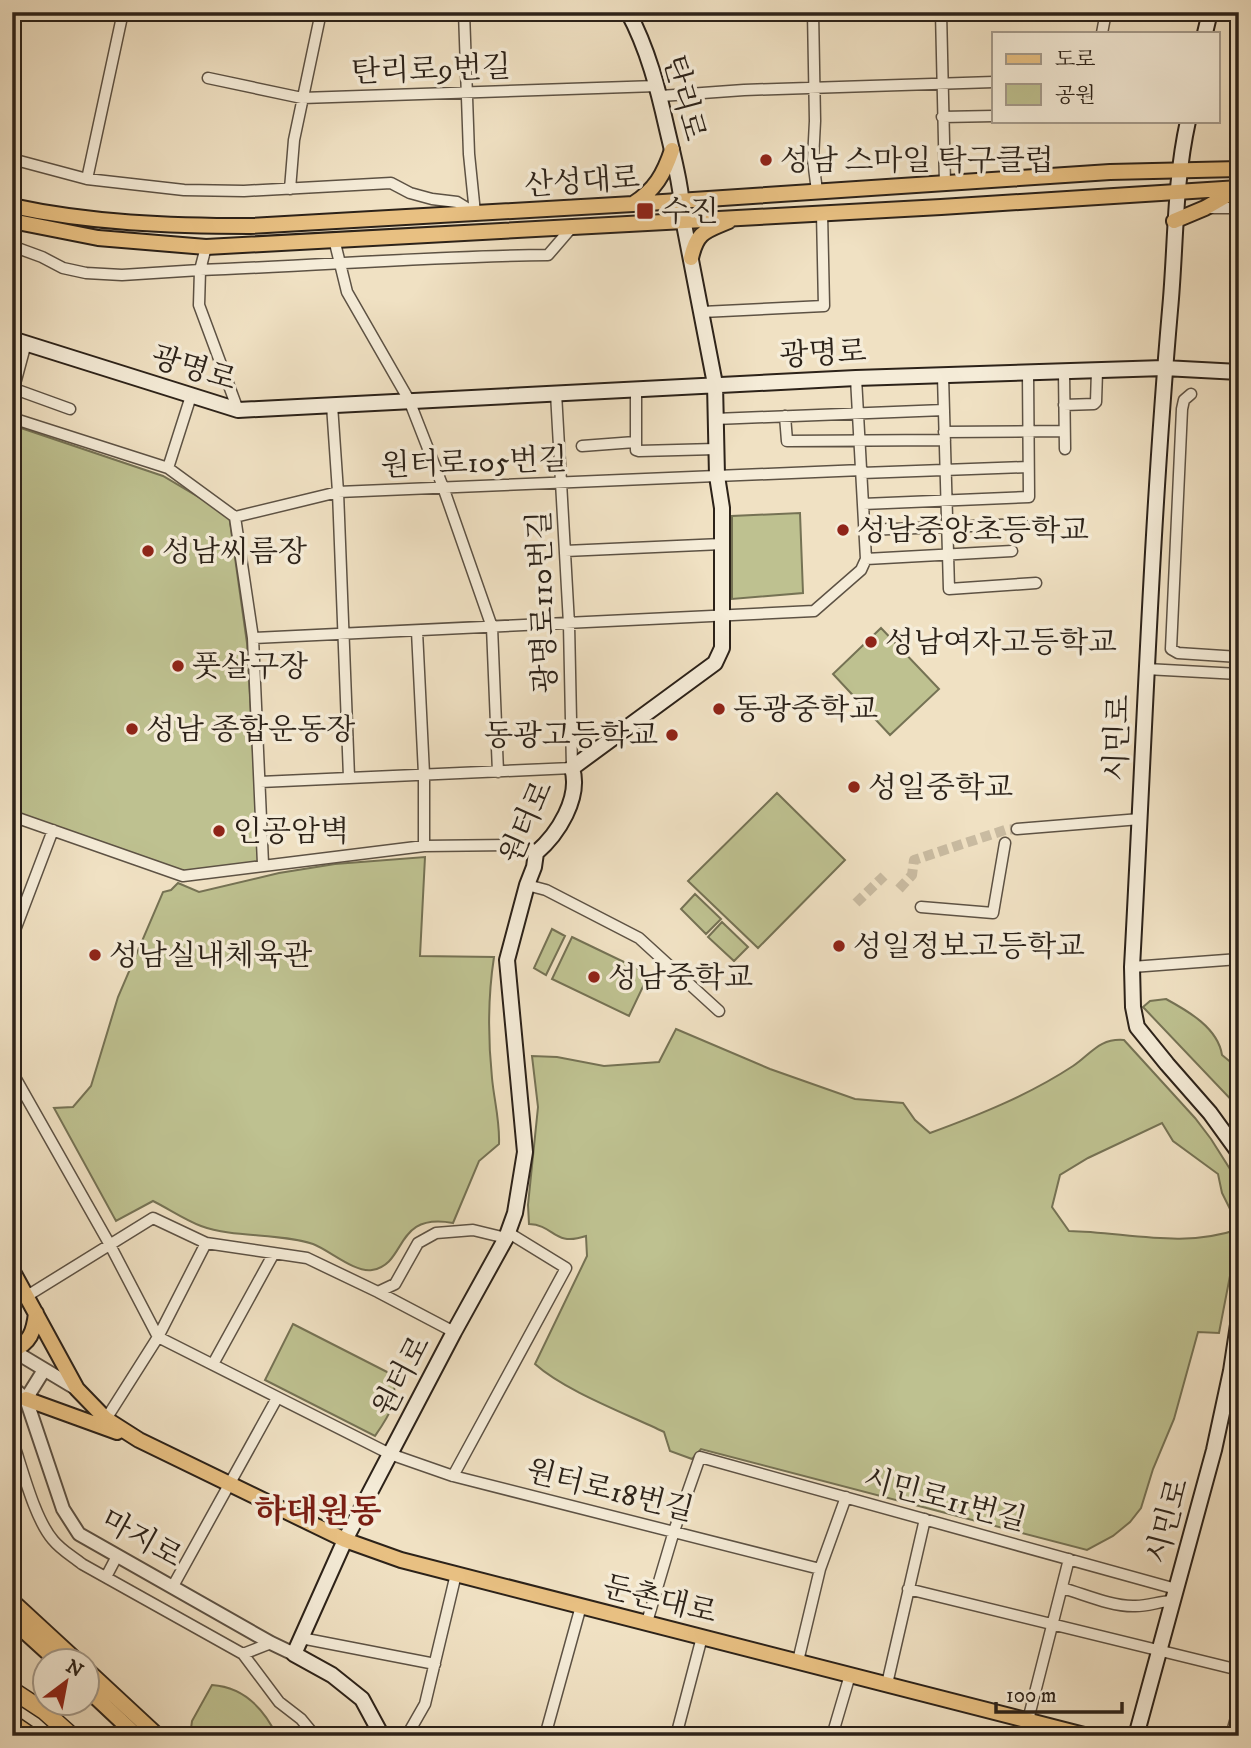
<svg xmlns="http://www.w3.org/2000/svg" width="1251" height="1748" font-family="'IM FELL DW Pica','Noto Serif KR',serif">
	<rect width="100%" height="100%" fill="#f0e1c3"/>
	<filter id="stains"><feTurbulence type="fractalNoise" baseFrequency=".00286" numOctaves="4"/><feColorMatrix values="0 0 0 0 .2 0 0 0 0 .09 0 0 0 0 .02 0 0 0 .5 -.17"/></filter>
	<radialGradient id="worn" r=".72"><stop offset=".6" stop-color="#630" stop-opacity="0"/><stop offset="1" stop-color="#630" stop-opacity=".3"/></radialGradient>
	<path fill="#bec190" stroke="#757254" stroke-width="2" d="M12,425l151,51 66,39 18,128 12,218 -76,15 -171,-62z
		M800,513l3,80 -71,6v-83z
		M881,628l58,61 -49,46 -57,-61z
		M777,793l68,67 -87,88 -70,-67z
		M425,857l-5,99 74,1c-6,39 -6,82 -2,121 2,22 8,43 7,66l-20,17 -26,62c-60,-11 -45,41 -81,47 -17,3 -43,-20 -59,-26 -33,-11 -79,-6 -112,-18 -16,-6 -32,-17 -48,-25l-37,20 -62,-113 19,-1 18,-21 27,-89 45,-105 8,-2 7,-7 21,9 80,-19 56,-9z
		M695,894l26,25 -15,15 -25,-25z
		M722,922l26,25 -14,14 -26,-24z
		M552,929l13,7 -19,39 -12,-7z
		M572,937l77,37 -20,42 -77,-37z
		M1166,999c22,12 52,29 56,56l17,14v39l-96,-101 7,-6z
		M676,1029l94,40 85,30 48,4 12,17 15,13c49,-18 99,-38 143,-67 18,-12 26,-28 51,-26l71,78 16,21 24,38 4,13v21l-7,2 -10,-20 -4,-19 -45,-33 -11,-18 -74,35 -28,17 -8,32 17,24c57,1 113,18 170,-2l-20,104 -21,-1 -24,87 -21,50 -12,39 -11,14 -17,14 -26,14 -386,-101 -9,10 -22,-8 -6,-19c-37,-18 -99,-41 -129,-68l52,-108 -1,-20c-33,11 -31,-11 -57,-12l-1,-19 10,-98 -6,-51 25,1 47,9 55,-4z
		M293,1324l100,51c5,28 -3,39 -18,61l-110,-56z
		M212,1685c32,2 52,24 65,51h-87l2,-15z"/>
	<g fill="none" stroke-linecap="round" stroke-linejoin="round">
		<path stroke="#c9bba1" stroke-width="10" stroke-dasharray="10 5" stroke-linecap="butt" d="M899,889l13,-14 2,-15 91,-30 12,-1
			M856,903l28,-27"/>
		<g stroke="#5d5244" stroke-width="13">
			<path id="minor" d="M464,12l5,142 6,59
				M813,12l2,109 -2,39 4,31
				M941,12l4,172
				M996,12l110,2
				M1102,33l4,-21
				M208,78l94,20 355,-12
				M661,96l83,-6 250,-8
				M942,117l52,-1
				M12,159l75,20 97,11 60,1 147,-8 19,10 22,6 25,3 18,11
				M87,179l36,-167
				M290,189l4,-49 27,-128
				M1209,208h30
				M334,239l13,53 62,108 34,87 49,140 6,145
				M12,246l30,11 21,11 23,5 36,2 78,-5 6,-23
				M702,312l122,-6 -2,-93
				M1064,372l1,77
				M943,376l6,213 87,-6
				M16,380l10,-37
				M12,388l58,21
				M636,388v62l3,1 77,-2
				M1191,394l-7,6 -2,9 -11,240 7,4 61,4
				M332,405l6,87 11,285
				M1064,405l30,-1 2,-2 1,-31
				M238,410l-39,-105 1,-35c116,-4 232,-14 348,-15l25,-29
				M785,416l2,25 158,-1
				M12,418l156,50 67,49 18,121 10,226
				M715,419l229,-9
				M944,432l120,-1
				M582,446l53,-4
				M168,468l23,-72
				M862,473l166,-6
				M863,504l166,-7 -1,-124
				M235,517l103,-25 524,-22
				M865,530l158,-6
				M565,551l157,-7
				M866,559l146,-8
				M417,631l7,143v72
				M253,638l561,-27 47,-41 5,-11 -10,-181
				M1146,669l93,5
				M260,782l312,-14 -3,-144 -13,-231
				M12,816l171,60 241,-30 97,-1 11,4 4,4
				M1017,829l123,-10
				M527,885l19,5 93,48 80,73
				M921,907l72,6 12,-70
				M12,938l41,-108
				M1132,967l107,-8
				M12,1072l98,173 48,92 232,117 63,22 367,93
				M378,1292l17,-8 23,-41 18,-10 37,-3 33,8
				M27,1296l126,-78 53,25 101,15 71,34 76,40
				M213,1364l61,-111
				M1239,1411l-4,11 4,6
				M106,1419l52,-82 48,-94
				M12,1439c10,28 22,79 41,101 8,10 19,16 29,24l161,90 28,-11
				M453,1476l113,-208 -57,-35
				M106,1577l11,-21
				M173,1586l104,-188
				M1062,1588c22,6 48,18 71,18 14,1 26,-5 39,-5
				M908,1589l331,81
				M647,1622l27,-91 26,-74 476,132
				M301,1638l134,26
				M243,1654l36,48 22,17 14,17
				M798,1661l22,-92 26,-72
				M887,1684l38,-165
				M1028,1720l41,-161
				M677,1732l13,4
				M400,1736l9,-4 16,-28 31,-130
				M545,1736l36,-130
				M676,1736l26,-99
				M832,1736l18,-61
				M1231,1736l8,-29"/>
		</g>
		<g stroke="#5d5244" stroke-width="16">
			<path id="tertiary" d="M12,1350l65,39
				M44,1370l-18,29 37,110 16,25 192,109 23,11
				M12,1387l14,12"/>
		</g>
		<g stroke="#2c2219" stroke-width="18">
			<path id="secondary" d="M1205,33l5,-21
				M1188,121c-14,63 -12,126 -18,189 -19,219 -26,438 -38,657l1,40 4,20 30,37 43,49 29,40
				M12,339l226,71 618,-32 308,-10 75,4
				M382,1736l-20,-37 -30,-24 -38,-21 51,-114 109,-208 52,-94 9,-25 10,-61 -18,-192 20,-75 7,-18 2,-14c22,-19 45,-55 36,-85l143,-105 7,-15v-140l-5,-32 -2,-92 -32,-165c-1,-30 -9,-60 -16,-90 -9,-40 -19,-80 -39,-117
				M1136,1736l78,-286 17,-79 8,-53"/>
		</g>
		<g stroke="#2c2219" stroke-width="18">
			<path id="primary" d="M633,204c22,-14 31,-30 39,-54
				M12,206c78,17 158,20 238,20l383,-22 477,-32 129,-3
				M12,221l86,17 108,9 735,-40 298,-19
				M1174,221l31,-13 33,-19
				M691,258c6,-27 15,-27 38,-37
				M12,1270l65,119 29,30 33,21 206,100 56,20 687,176
				M12,1350c18,-6 22,-19 24,-37
				M26,1399l91,33
				M12,1601l64,59
				M12,1620l44,40
				M88,1671l70,65
				M88,1690l49,46"/>
		</g>
		<g stroke="#2c2219" stroke-width="19">
			<path id="trunk" d="M12,1690l32,21 28,25
				M12,1723l19,13"/>
		</g>
		<use href="#minor" stroke="#f5ecd8" stroke-width="10"/>
		<use href="#tertiary" stroke="#f5ecd8" stroke-width="12"/>
		<use href="#secondary" stroke="#f5ecd8" stroke-width="14"/>
		<use href="#primary" stroke="#e8c082" stroke-width="14"/>
		<use href="#trunk" stroke="#e8c082" stroke-width="16"/>
	</g>
	<g fill="#8f2418" stroke="#f5ecd8" stroke-width="2.5">
		<circle cx="766" cy="160" r="7"/>
		<rect x="636" y="202" width="18" height="18" rx="3.5"/>
		<circle cx="843" cy="530" r="7"/>
		<circle cx="148" cy="551" r="7"/>
		<circle cx="871" cy="642" r="7"/>
		<circle cx="178" cy="666" r="7"/>
		<circle cx="719" cy="709" r="7"/>
		<circle cx="132" cy="729" r="7"/>
		<circle cx="672" cy="735" r="7"/>
		<circle cx="854" cy="787" r="7"/>
		<circle cx="219" cy="831" r="7"/>
		<circle cx="839" cy="946" r="7"/>
		<circle cx="95" cy="955" r="7"/>
		<circle cx="594" cy="977" r="7"/>
	</g>
	<g text-anchor="middle" stroke-width="7" stroke-linejoin="round" paint-order="stroke">
		<g font-size="30" fill="#2c2219" stroke="#f5ecd8">
			<text transform="translate(431 69) rotate(-2)" y="10">탄리로9번길</text>
			<text transform="translate(685 98) rotate(75)" y="10">탄리로</text>
			<text transform="translate(582 181) rotate(-4)" y="10">산성대로</text>
			<text transform="translate(823 353) rotate(-3)" y="10">광명로</text>
			<text transform="translate(194 368) rotate(17)" y="10">광명로</text>
			<text transform="translate(474 462) rotate(-2)" y="10">원터로105번길</text>
			<text transform="translate(542 602) rotate(-92)" y="10">광명로110번길</text>
			<text transform="translate(1117 738) rotate(-88)" y="10">시민로</text>
			<text transform="translate(526 822) rotate(-66)" y="10">원터로</text>
			<text transform="translate(401 1376) rotate(-62)" y="10">원터로</text>
			<text transform="translate(610 1490) rotate(14)" y="10">원터로18번길</text>
			<text transform="translate(945 1499) rotate(15)" y="10">시민로11번길</text>
			<text transform="translate(1167 1521) rotate(-75)" y="10">시민로</text>
			<text transform="translate(142 1538) rotate(29)" y="10">마지로</text>
			<text transform="translate(660 1599) rotate(14)" y="10">둔촌대로</text>
		</g>
		<g font-size="30" fill="#2c2219" stroke="#f5ecd8" text-anchor="start">
			<text x="780" y="170">성남 스마일 탁구클럽</text>
			<text x="661" y="221">수진</text>
			<text x="857" y="540">성남중앙초등학교</text>
			<text x="162" y="561">성남씨름장</text>
			<text x="885" y="652">성남여자고등학교</text>
			<text x="192" y="676">풋살구장</text>
			<text x="733" y="719">동광중학교</text>
			<text x="146" y="739">성남 종합운동장</text>
			<text x="658" y="745" text-anchor="end">동광고등학교</text>
			<text x="868" y="797">성일중학교</text>
			<text x="233" y="841">인공암벽</text>
			<text x="853" y="956">성일정보고등학교</text>
			<text x="109" y="965">성남실내체육관</text>
			<text x="608" y="987">성남중학교</text>
		</g>
		<g font-size="33" font-weight="bold" fill="#7a1f14" stroke="#f5ecd8">
			<text x="318" y="1522">하대원동</text>
		</g>
	</g>
	<rect width="1251" height="1748" fill="none" stroke="#f0e1c3" stroke-width="42"/>
	<rect x="14" y="14" width="1223" height="1720" fill="none" stroke="#2c2219" stroke-width="3.5"/>
	<rect x="21" y="21" width="1209" height="1706" fill="none" stroke="#2c2219" stroke-width="2"/>
	<rect x="992" y="32" width="228" height="91" fill="#f5ecd8" stroke="#a59b8c" stroke-width="2"/>
	<rect x="1006" y="54" width="35" height="10" fill="#e8c082" stroke="#a59b8c" stroke-width="2"/>
	<text x="1055" y="66" font-size="21" fill="#2c2219">도로</text>
	<rect x="1006" y="84" width="35" height="21" fill="#bec190" stroke="#a59b8c" stroke-width="2"/>
	<text x="1055" y="102" font-size="21" fill="#2c2219">공원</text>
	<g transform="translate(66 1682) rotate(32)"><circle r="33" fill="#f5ecd8" stroke="#a59b8c" stroke-width="2"/>
	<path d="M0-5L12 26L0 18L-12 26Z" fill="#8f2418"/>
	<text y="-10" font-size="19" font-weight="bold" text-anchor="middle" fill="#2c2219">N</text>
	</g>
	<path d="M996 1702v10h126v-10" fill="none" stroke="#2c2219" stroke-width="3.5"/>
	<text x="1006" y="1702" font-size="21" fill="#2c2219" stroke="#f5ecd8" stroke-width="5" paint-order="stroke">100 m</text>
	<rect width="100%" height="100%" filter="url(#stains)"/>
	<rect width="100%" height="100%" fill="url(#worn)"/>
</svg>
